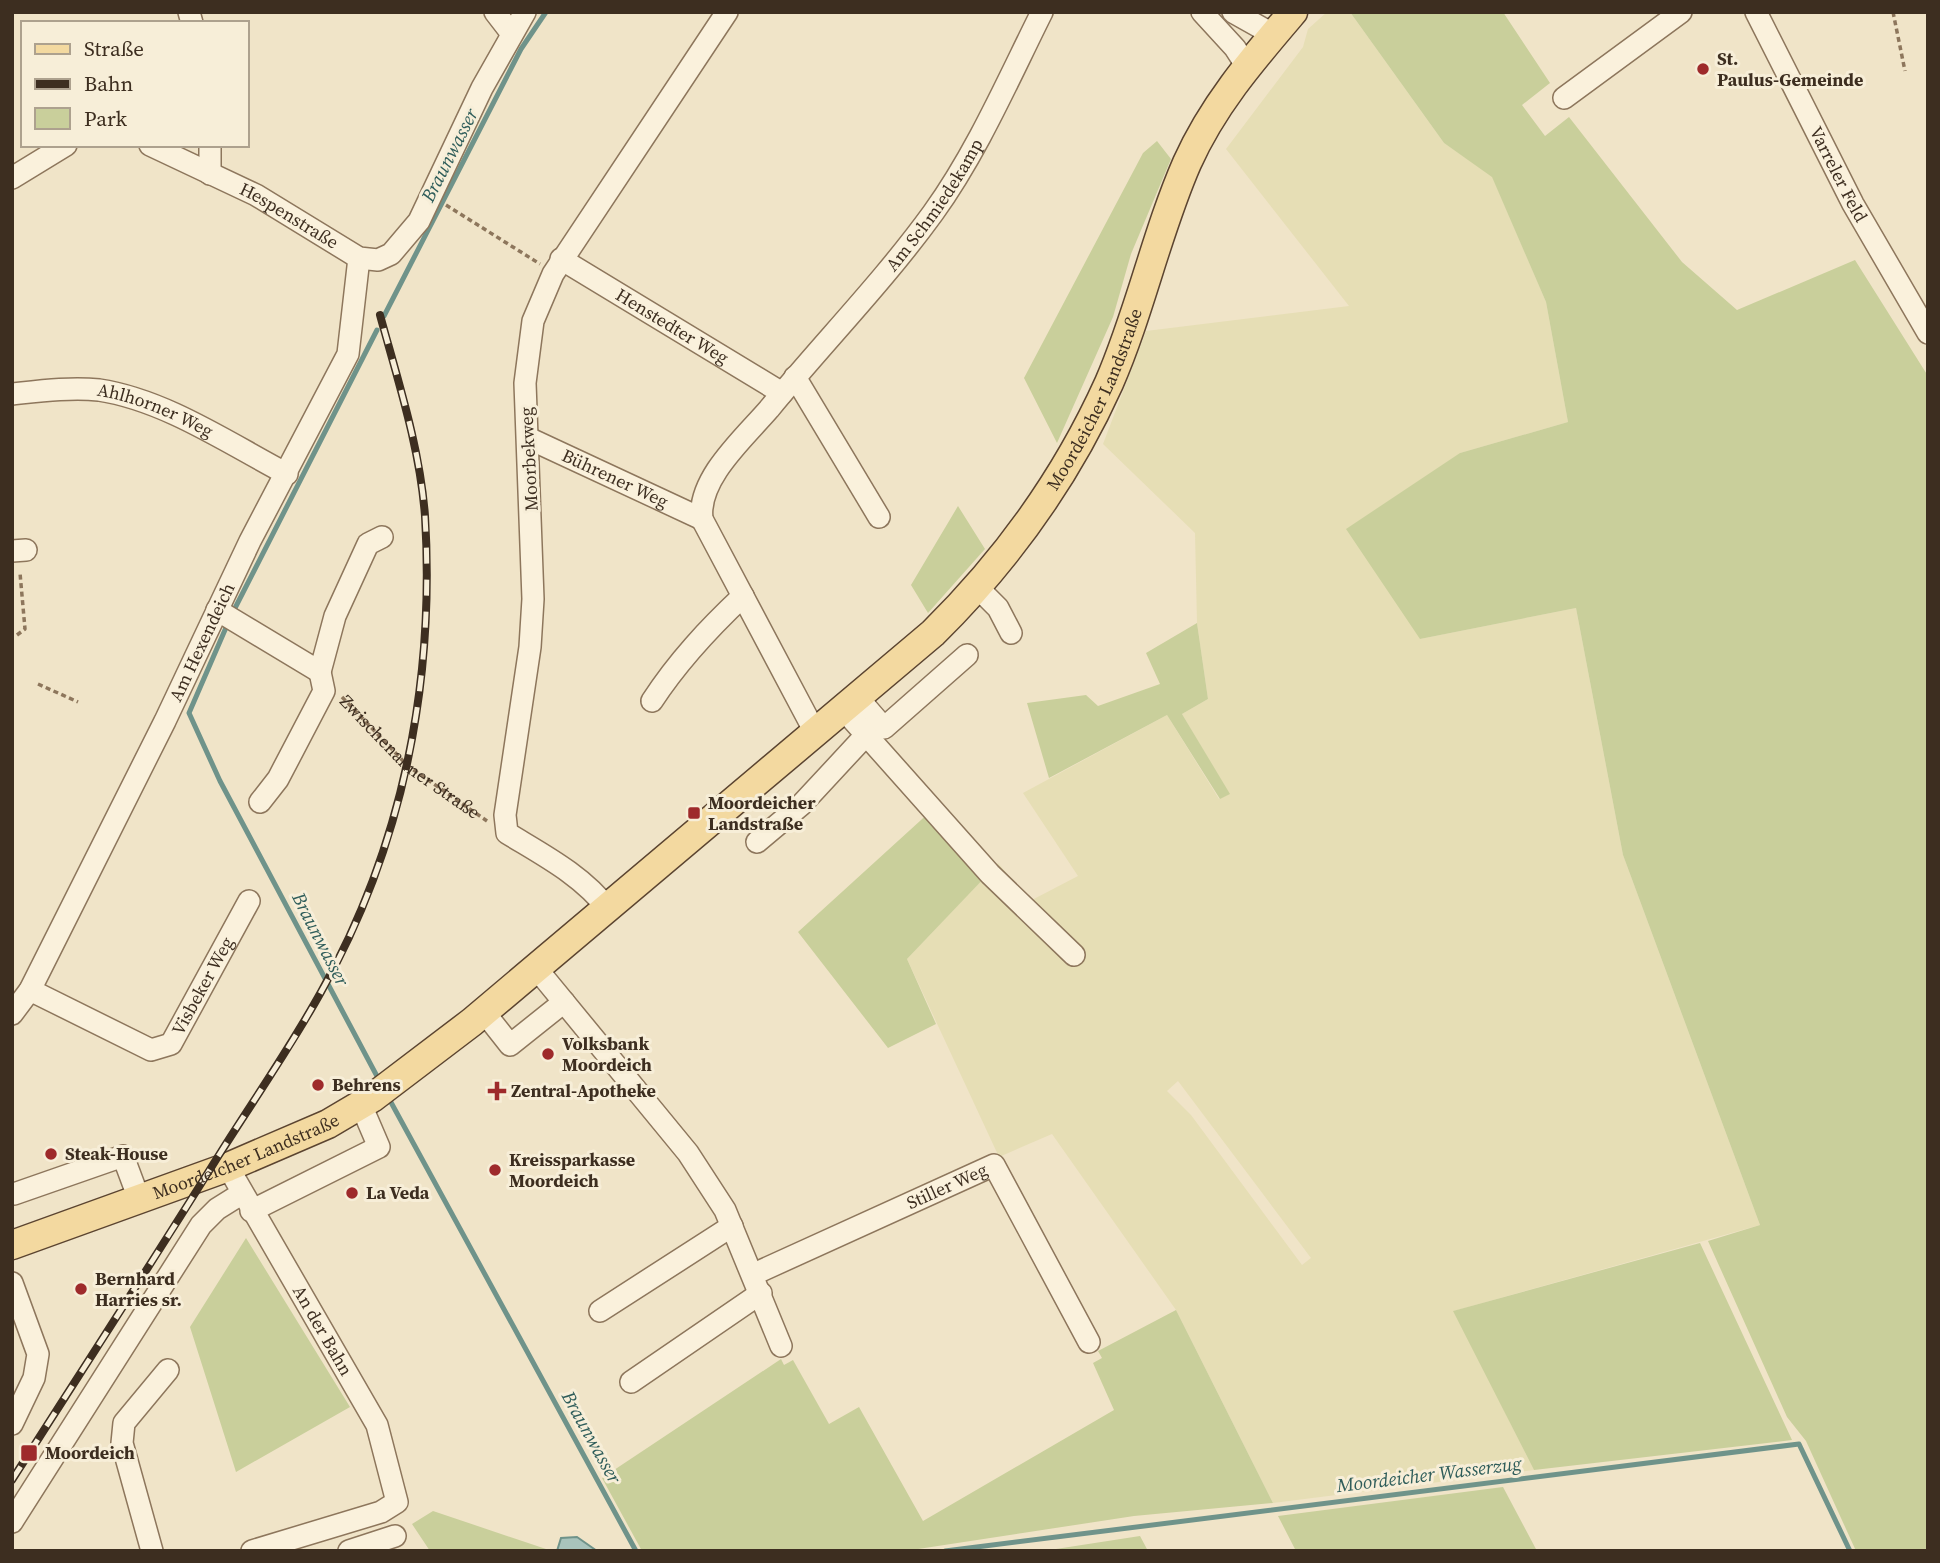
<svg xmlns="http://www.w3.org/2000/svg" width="1940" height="1563" font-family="'Source Serif 4',serif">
	<rect width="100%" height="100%" fill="#f0e4c8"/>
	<path fill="#e6deb5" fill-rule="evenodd" d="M1327,12h23l94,131 48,33 54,126 22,120 -108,31 -40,186 156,-31 47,247 137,370 -306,86 80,159 -261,33 -97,-193 -124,-176 -53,23 -92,-198 91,-96 32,38 48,-25 -55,-83 144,-78 52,84 10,-5 -47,-80 26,-15 -11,-76 -2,-90 -92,-89 43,-113 203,-25 -123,-157 77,-102 5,-18zM1178,1081l133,177 -9,7 -111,-150 -24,-24z"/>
	<path fill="#c9cf9b" d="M1350,12h153l47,71 -28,22 23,31 24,-19 113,145 55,48 118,-50 73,116v1175h-72l-50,-110 -19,-24 -79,-176 52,-16 -137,-370 -47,-247 -156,31 -74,-110 114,-76 108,-31 -22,-120 -54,-125 -48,-34z
		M1157,141l14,18 -40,95 -18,63 -56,126 -33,-65 119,-225z
		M958,506l27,43 -57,64 -17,-28z
		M1197,623l11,76 -26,15 48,80 -10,5 -53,-84 -118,63 -22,-75 59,-8 12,11 62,-22 -14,-31z
		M932,810l57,63 -82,86 29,65 -48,24 -90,-116z
		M246,1238l104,169 -114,65 -46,-145z
		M1700,1243l92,197 -258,30 -81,-159z
		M1176,1310l97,193 -139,13 -229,35h-263l-40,-73 179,-119 3,6 9,-5 36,64 30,-17 64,114 191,-111 -21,-47 9,-5 -4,-7z
		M1503,1487l34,64h-241l-18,-35z
		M433,1511l116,39v1h-119l-18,-27z
		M1140,1536l8,15h-105z"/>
	<path fill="#a9c4bc" stroke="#6f938a" stroke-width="2" d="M577,1537l20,14h-40l4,-13z"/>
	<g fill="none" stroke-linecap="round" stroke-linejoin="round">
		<path stroke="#6f938a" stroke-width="5" d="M384,316l137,-267 25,-37
			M232,614l145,-284
			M228,623l-39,90 31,68 159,299
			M387,1095l249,456
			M945,1551l854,-107 51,107"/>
		<g stroke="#8d765c" stroke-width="24">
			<g id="minor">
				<path d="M189,12l3,11"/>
				<path d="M495,12l17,22"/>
				<path d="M1202,12l33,36 11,17"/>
				<path d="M1233,12l41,23"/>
				<path id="s2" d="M1756,12l97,192 75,129"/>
				<path d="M1564,98l117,-86"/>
				<path id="s3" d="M150,145l106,50 103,63 19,2 13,-6 28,-33 63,-133 43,-76"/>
				<path d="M210,174v-29"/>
				<path d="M12,178l54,-33"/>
				<path id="s4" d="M561,259l221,134"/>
				<path d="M795,377l84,140"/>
				<path id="s5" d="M12,394c28,-3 59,-7 87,-4 66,10 129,53 188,84"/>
				<path id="s6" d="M528,438l174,81"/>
				<path d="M12,551l14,-1"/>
				<path d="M977,587l21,21 13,25"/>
				<path d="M217,610l103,62 15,-56 33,-72 14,-7"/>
				<path d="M858,698l26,30 83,-73"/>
				<path d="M652,701c26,-40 56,-72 91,-105"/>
				<path d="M844,710l146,164 84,81"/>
				<path id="s7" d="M816,734l-114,-215c-5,-40 42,-81 67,-110 54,-66 114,-127 164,-196 44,-61 75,-133 109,-201"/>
				<path d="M260,802l18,-23 46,-88 -4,-19"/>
				<path d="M757,842l44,-37 65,-70"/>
				<path d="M608,909c-26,-34 -65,-54 -101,-76l-2,-18 25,-168 3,-48 -8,-216 8,-62 20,-47 174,-262"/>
				<path d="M536,968l152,185 37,57 56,136"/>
				<path id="s8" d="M30,990l121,60 20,-6 78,-143"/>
				<path d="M484,1012l26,33 54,-43"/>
				<path id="s9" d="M12,1014l18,-24 135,-269 85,-180 98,-187 11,-96"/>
				<path id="s10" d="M228,1167l149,258 20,77 -16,10 -129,39"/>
				<path d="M14,1194l109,-38 16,43"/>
				<path d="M251,1211l128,-64 -18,-42"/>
				<path id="s11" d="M754,1274l240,-109 95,177"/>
				<path d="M12,1283l26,71 -4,24 -22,46"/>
				<path d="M600,1311l132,-85"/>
				<path d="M631,1382l130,-89"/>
				<path d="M12,1522l189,-297 16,-16 24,-15"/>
				<path d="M152,1551l-30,-108 2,-20 44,-53"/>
				<path d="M349,1551l46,-15"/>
			</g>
		</g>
		<g stroke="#5b4430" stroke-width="31">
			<g id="major">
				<path id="s12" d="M12,1245l216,-78 100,-43 44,-26 100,-76 461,-389c73,-72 134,-157 176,-250 31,-71 47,-149 78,-220 26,-58 65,-103 106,-151"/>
			</g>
		</g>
		<g stroke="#8d765c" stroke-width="3.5" stroke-dasharray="5 3.5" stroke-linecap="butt">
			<path d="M1893,12l12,59"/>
			<path d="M446,205l94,59"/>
			<path d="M17,635l8,-6 -5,-56"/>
			<path d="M38,684l40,18"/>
			<path id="s1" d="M342,697l66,69 79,55"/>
		</g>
		<use href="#minor" stroke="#faf1dc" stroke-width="21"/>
		<use href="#major" stroke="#f3d9a0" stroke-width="28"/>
		<g stroke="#3d2e20" stroke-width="8">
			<path id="rail" d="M12,1480c69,-108 139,-216 207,-325 34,-54 71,-107 102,-163 82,-146 114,-310 104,-476 -5,-68 -27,-135 -45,-201"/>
		</g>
		<use href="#rail" stroke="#f7eed8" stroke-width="5" stroke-dasharray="16" stroke-linecap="butt"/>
	</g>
	<g fill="#9e2a2b" stroke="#f7eed8" stroke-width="2.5">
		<circle cx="1703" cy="69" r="7"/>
		<rect x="687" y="806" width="14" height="14" rx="3.5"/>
		<circle cx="548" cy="1054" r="7"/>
		<circle cx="318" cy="1085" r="7"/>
		<path d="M493.5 1080.5h7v7h7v7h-7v7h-7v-7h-7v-7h7z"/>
		<circle cx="51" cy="1154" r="7"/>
		<circle cx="495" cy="1170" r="7"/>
		<circle cx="352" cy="1193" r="7"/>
		<circle cx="81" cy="1289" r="7"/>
		<rect x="20" y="1444" width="18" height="18" rx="3.5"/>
	</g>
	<g text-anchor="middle" stroke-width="6" stroke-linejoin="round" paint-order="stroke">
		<g font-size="18" font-weight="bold" fill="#3d2e20" stroke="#f7eed8" text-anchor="start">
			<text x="1717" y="65">St.<tspan x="1717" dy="21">Paulus-Gemeinde</tspan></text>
			<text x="708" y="809">Moordeicher<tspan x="708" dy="21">Landstraße</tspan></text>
			<text x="562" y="1050">Volksbank<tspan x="562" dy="21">Moordeich</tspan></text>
			<text x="332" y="1091">Behrens</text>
			<text x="511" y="1097">Zentral-Apotheke</text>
			<text x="65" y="1160">Steak-House</text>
			<text x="509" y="1166">Kreissparkasse<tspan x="509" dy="21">Moordeich</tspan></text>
			<text x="366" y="1199">La Veda</text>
			<text x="95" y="1285">Bernhard<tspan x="95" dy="21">Harries sr.</tspan></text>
			<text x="45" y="1459">Moordeich</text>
		</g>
		<g font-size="18" fill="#3d2e20" stroke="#f7eed8">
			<text dy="6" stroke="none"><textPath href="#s2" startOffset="182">Varreler Feld</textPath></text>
			<text dy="6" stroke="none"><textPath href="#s7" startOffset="639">Am Schmiedekamp</textPath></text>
			<text dy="6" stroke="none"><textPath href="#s3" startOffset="156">Hespenstraße</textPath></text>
			<text dy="6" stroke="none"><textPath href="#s4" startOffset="130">Henstedter Weg</textPath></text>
			<text dy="6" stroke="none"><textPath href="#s12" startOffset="1405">Moordeicher Landstraße</textPath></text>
			<text dy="6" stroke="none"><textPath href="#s5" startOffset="147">Ahlhorner Weg</textPath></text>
			<text transform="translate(529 459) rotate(-93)" y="6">Moorbekweg</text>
			<text dy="6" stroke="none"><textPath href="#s6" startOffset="96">Bührener Weg</textPath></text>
			<text dy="6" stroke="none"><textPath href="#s9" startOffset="418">Am Hexendeich</textPath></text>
			<text dy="6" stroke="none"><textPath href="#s1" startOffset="91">Zwischenahner Straße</textPath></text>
			<text dy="6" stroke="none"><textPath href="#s8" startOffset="222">Visbeker Weg</textPath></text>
			<text dy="6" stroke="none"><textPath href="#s12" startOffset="250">Moordeicher Landstraße</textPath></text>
			<text dy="6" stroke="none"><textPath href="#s11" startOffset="212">Stiller Weg</textPath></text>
			<text dy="6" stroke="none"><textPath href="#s10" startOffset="189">An der Bahn</textPath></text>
		</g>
		<g font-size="19" font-style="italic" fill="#2f5d5a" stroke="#f7eed8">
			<text transform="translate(449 155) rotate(-63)" y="7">Braunwasser</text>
			<text transform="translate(321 939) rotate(63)" y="7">Braunwasser</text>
			<text transform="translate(592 1437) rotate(61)" y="7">Braunwasser</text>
			<text transform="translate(1429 1474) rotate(-7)" y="7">Moordeicher Wasserzug</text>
		</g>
	</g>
	<rect width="1940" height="1563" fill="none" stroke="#3d2e20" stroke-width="28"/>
	<rect x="21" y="21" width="228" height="126" fill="#f7eed8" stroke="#ada18e" stroke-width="2"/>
	<rect x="35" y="44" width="35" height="10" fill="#f3d9a0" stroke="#ada18e" stroke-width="2"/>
	<text x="84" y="56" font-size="21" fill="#3d2e20">Straße</text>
	<rect x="35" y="79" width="35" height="10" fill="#3d2e20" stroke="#ada18e" stroke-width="2"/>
	<text x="84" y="91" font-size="21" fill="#3d2e20">Bahn</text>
	<rect x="35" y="108" width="35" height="21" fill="#c9cf9b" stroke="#ada18e" stroke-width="2"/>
	<text x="84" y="126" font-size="21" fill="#3d2e20">Park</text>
</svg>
